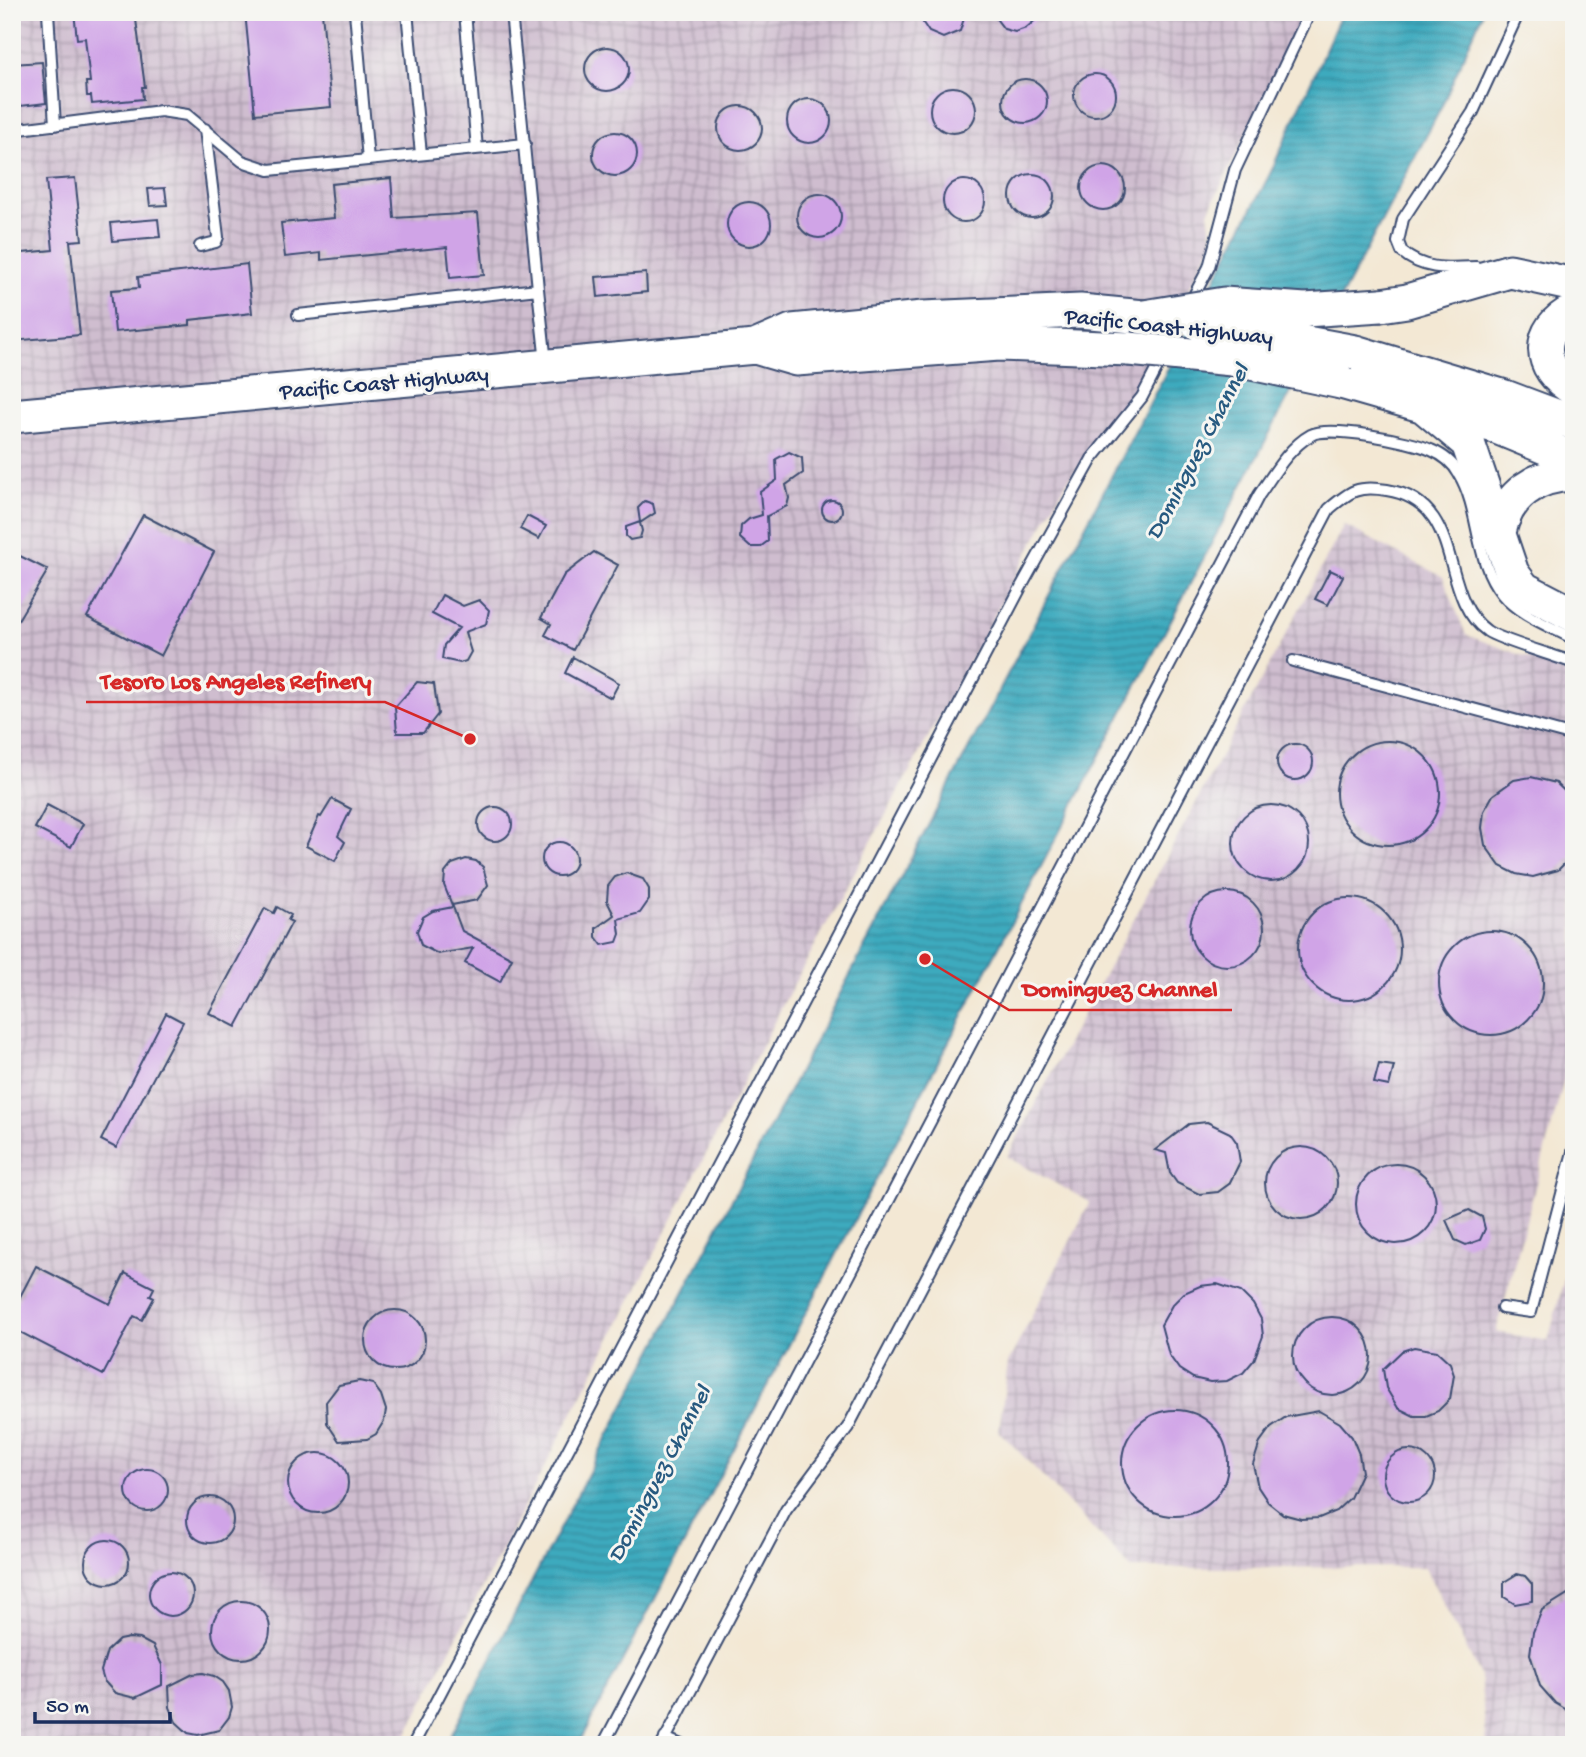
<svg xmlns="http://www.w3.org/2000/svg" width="1586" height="1757" font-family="'Gochi Hand',sans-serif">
	<defs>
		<pattern id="industrial-grid" width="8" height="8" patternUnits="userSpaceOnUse" patternTransform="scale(1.75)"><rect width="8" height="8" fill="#cfbdcf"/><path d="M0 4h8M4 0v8" fill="none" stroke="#a79aab"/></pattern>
		<pattern id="water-rules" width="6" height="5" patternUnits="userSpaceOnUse" patternTransform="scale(1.75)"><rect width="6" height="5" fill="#3eaabe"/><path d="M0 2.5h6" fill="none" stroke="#338b9e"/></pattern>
	</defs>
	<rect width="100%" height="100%" fill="#f6f6f2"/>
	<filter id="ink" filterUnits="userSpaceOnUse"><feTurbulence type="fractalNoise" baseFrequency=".0143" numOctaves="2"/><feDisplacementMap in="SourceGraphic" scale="14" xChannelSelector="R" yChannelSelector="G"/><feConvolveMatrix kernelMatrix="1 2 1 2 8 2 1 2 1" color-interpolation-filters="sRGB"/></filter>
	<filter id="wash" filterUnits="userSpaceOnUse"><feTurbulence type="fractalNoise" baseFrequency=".00686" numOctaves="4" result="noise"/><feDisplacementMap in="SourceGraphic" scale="28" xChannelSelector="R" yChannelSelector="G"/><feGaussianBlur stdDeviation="1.57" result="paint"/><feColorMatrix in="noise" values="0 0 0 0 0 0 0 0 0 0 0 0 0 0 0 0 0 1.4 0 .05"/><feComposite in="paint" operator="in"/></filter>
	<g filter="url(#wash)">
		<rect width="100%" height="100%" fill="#f3e8d4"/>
		<path fill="url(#industrial-grid)" d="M12,12h1293l-97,200 4,29 -65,135 -81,107 -278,512 -387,750h-389z
			M1344,525l99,52 23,58 108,39v369l-78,289 52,9 26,-99v503h-87l-7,-70 -55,-108 -294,1 -132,-137 9,-68 82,-161 -83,-45z"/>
		<path fill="url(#water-rules)" stroke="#2c6c8e" stroke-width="2" d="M1342,12h141l-42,96 -863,1637h-132l824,-1571z"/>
		<g id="blocks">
			<path fill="#d0a4e7" d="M74,12h61l10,75h-3l1,12 -51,5 -1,-8h-4l-1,-14h4l-5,-44 -8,1z
				M245,12h77l9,95 -76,7z
				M922,12h44l-6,19 -17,7 -14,-6 -6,-9z
				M991,12h54l-19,16 -11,4 -11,-3z
				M585 69a22 22 0 1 1 44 0a22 22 0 1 1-44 0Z
				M42,62l4,41 -34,4v-43z
				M1074 95a21 21 0 1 1 42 0a21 21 0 1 1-42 0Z
				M1003 101a22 22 0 1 1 44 0a22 22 0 1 1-44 0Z
				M930 110a23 23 0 1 1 46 0a23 23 0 1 1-46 0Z
				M787 121a22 22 0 1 1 44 0a22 22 0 1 1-44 0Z
				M718 128a22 22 0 1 1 44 0a22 22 0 1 1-44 0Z
				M593 154a22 22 0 1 1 44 0a22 22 0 1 1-44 0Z
				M1081 188a22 22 0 1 1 44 0a22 22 0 1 1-44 0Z
				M1010 196a22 22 0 1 1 44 0a22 22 0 1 1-44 0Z
				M75,178l7,62 -12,1 10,94 -68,6v-87l41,-4 -7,-70z
				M391,178l3,40 84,-5 6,62 -34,3 -3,-31 -126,13v-7l-36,4 -4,-34 53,-5 -3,-34z
				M943 201a21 21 0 1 1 42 0a21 21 0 1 1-42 0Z
				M165,188l2,17 -17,1 -2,-17z
				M797 216a22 22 0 1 1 44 0a22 22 0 1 1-44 0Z
				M727 224a22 22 0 1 1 44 0a22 22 0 1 1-44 0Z
				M158,219l2,18 -47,4 -2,-18z
				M247,264l5,49 -62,7v5l-75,7 -4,-42 28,-2 -1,-11z
				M646,273l1,19 -49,5 -2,-20z
				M789,452l13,6 1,15 -17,12 3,13 -2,8 -20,10 1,25 -8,6h-10l-10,-9 1,-12 8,-7 13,-4 -2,-23 17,-12 -1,-21z
				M822 510a10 10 0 1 1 20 0a10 10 0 1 1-20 0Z
				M645,501l8,3 2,9 -15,10 2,8 -2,7 -10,2 -4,-4v-9l14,-5 -2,-14z
				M143,515l71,37 -53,104 -74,-39z
				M527,516l19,10 -7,13 -19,-10z
				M12,552l36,18 -36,60z
				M594,552l24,13 -45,85 -28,-15 6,-11 -10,-6 23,-43z
				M1330,570l13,6 -15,29 -13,-6z
				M442,595l21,11 16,-6 10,10 -3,14 -21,8 6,20 -5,9 -6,2 -18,-4 2,-14 15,-17 -27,-14z
				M573,657l46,26 -8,15 -46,-25z
				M417,682l17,2 4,30 -15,19h-26l-2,-26z
				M1336 793a52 52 0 1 1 104 0a52 52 0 1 1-104 0Z
				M1277 762a18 18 0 1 1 36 0a18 18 0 1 1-36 0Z
				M1531,777l25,6 18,17v54l-16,16 -25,7 -17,-3 -16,-8 -15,-21 -3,-17 2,-17 9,-16 21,-15z
				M332,799l19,10 -13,27 7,6 -10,19 -29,-15 13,-30 2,1z
				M1233 843a38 38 0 1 1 76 0a38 38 0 1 1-76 0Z
				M47,805l36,19 -12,23 -36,-19z
				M478 824a17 17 0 1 1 34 0a17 17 0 1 1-34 0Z
				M542 859a17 17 0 1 1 34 0a17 17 0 1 1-34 0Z
				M466,859l10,2 7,6 5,18 -11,15 -25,5 -8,-20 1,-12 7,-9z
				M626,873l17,6 6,10v11l-9,13 -22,6 2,15 -3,8 -15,3 -6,-8v-9l18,-13 -7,-14 1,-15 7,-9z
				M1190 929a37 37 0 1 1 74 0a37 37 0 1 1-74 0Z
				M1298 949a51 51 0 1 1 102 0a51 51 0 1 1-102 0Z
				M277,907l14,8 -3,5 4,2 -56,105 -27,-14 56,-105 9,5z
				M453,907l9,24 50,27 -12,24 -35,-19 8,-15 -35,6 -17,-9 -4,-14 6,-14 10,-6z
				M1439 983a52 52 0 1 1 104 0a52 52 0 1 1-104 0Z
				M166,1013l17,9 -67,126 -15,-8z
				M1379,1064l15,2 -5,20 -15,-3z
				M1207,1122l23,11 7,10 3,19 -11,22 -11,8 -19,2 -22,-11 -7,-10 -4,-20 -11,-3 34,-26z
				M1265 1183a36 36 0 1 1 72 0a36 36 0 1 1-72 0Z
				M1356 1204a40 40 0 1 1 80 0a40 40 0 1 1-80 0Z
				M1469,1210l13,7 3,12 -5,11 -14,5 -11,-5 -9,-20z
				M36,1266l74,38 15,-31 29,15 -4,8 4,2 -12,22 -8,-4 -31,59 -91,-47v-16z
				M1217,1284l24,8 12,12 8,15 2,17 -9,24 -11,13 -16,8 -17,1 -17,-4 -14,-9 -10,-14 -8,-30 11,-20 12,-12 16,-7z
				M365 1340a30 30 0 1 1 60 0a30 30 0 1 1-60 0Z
				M1293 1356a39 39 0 1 1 78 0a39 39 0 1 1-78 0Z
				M1414,1347l23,4 13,12 4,12 -4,24 -12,12 -12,5h-12l-16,-8 -12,-20 -3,-19 19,-18z
				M359,1381l14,3 8,11 5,15 -2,11 -8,13 -9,5 -28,2 -12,-18 -1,-21 13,-17z
				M1122 1463a53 53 0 1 1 106 0a53 53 0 1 1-106 0Z
				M1319,1411l21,12 12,14 7,17 3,18 -12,26 -14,13 -17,7 -18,1 -18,-5 -15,-12 -10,-15 -5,-23 7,-22 11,-15 15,-10z
				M1383 1476a26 26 0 1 1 52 0a26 26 0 1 1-52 0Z
				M288 1483a30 30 0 1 1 60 0a30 30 0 1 1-60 0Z
				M126 1490a21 21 0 1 1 42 0a21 21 0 1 1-42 0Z
				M187 1520a23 23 0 1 1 46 0a23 23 0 1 1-46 0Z
				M85 1562a22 22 0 1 1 44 0a22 22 0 1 1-44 0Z
				M149 1594a22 22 0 1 1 44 0a22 22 0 1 1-44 0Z
				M1517,1574l8,2 7,8v17l-17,3 -11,-7v-15z
				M1574,1590v124l-19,-11 -15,-17 -10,-32 3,-22 9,-22z
				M212 1630a29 29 0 1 1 58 0a29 29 0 1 1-58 0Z
				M129,1638l11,1 13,7 9,19v20l-27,13 -20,-5 -11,-12 -3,-10 6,-20 12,-11z
				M203,1673l11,3 9,6 6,9 3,16 -3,10 -10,13 -21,5 -10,-2 -12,-11 -6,-15 -1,-21 24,-12z"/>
		</g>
	</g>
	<g filter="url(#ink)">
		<use href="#blocks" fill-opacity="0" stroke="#3b4b70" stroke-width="2"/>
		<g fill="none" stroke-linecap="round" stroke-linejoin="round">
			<g stroke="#3b4b70" stroke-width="14">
				<path id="service" d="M48,12l7,113
					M355,12l13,148
					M407,12l14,142
					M465,12l12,137
					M511,12l27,277
					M12,130l149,-19 26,4 55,46 27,9 256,-26
					M200,246l16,-4 2,-5 -13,-108
					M1476,267c-27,1 -52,4 -74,-15l-4,-10 5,-23 70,-107 46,-100
					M1190,303l19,-36 26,-97 75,-158
					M298,315l240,-26 8,74
					M1293,661l281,75
					M1502,1308l29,4 43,-164
					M665,1738l16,7
					M413,1745l608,-1158 71,-128 50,-62 41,-79
					M603,1745l656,-1250c14,-20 30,-48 52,-60 18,-10 101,6 120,15 12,5 22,13 28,24 22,37 15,86 43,120 17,21 48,32 72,45
					M662,1745l124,-235 62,-83 481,-918c21,-18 29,-24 58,-19 80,13 50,106 100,141 15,10 67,24 87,32"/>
			</g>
			<g stroke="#3b4b70" stroke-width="37">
				<path id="trunk" d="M1381,305l26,-4 103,-30 64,14
					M1574,311c-39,18 -37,58 0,78
					M755,347l41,12 203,-15 130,5
					M1355,352l150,45 69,26
					M1341,382l153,44 80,33
					M1425,407l43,36 44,130 12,16 50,26
					M12,416l743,-69 37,-16 131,-13 157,-7 64,6
					M1499,532c8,-37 36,-57 75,-58"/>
			</g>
			<use href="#service" stroke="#fff" stroke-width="10"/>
			<use href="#trunk" stroke="#fff" stroke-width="33"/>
			<g stroke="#3b4b70" stroke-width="37" stroke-linecap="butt">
				<path id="trunk-bridge" d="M1144,317l80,-13 81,6 76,-5
					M1198,323l157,29
					M1129,349l103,10 109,23"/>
			</g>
			<use href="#trunk-bridge" stroke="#fff" stroke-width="33"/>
		</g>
	</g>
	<g text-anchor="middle" stroke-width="6" stroke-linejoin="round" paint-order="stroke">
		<g font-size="23" fill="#1b2f5e" stroke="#f6f6f2">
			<text transform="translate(1169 325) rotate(6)" y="8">Pacific Coast Highway</text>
			<text transform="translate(384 381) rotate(-5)" y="8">Pacific Coast Highway</text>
		</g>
		<g font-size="24" font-style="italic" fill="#275a80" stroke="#f6f6f2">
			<text transform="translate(1196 451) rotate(-62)" y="8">Dominguez Channel</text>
			<text transform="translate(658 1473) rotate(-62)" y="8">Dominguez Channel</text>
		</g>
	</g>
	<path fill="none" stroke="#d62828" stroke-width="2.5" d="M470 739L385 702H86M925 959L1009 1010H1232"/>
	<g fill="#d62828" stroke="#f6f6f2" stroke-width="2.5">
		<circle cx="470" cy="739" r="7"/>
		<circle cx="925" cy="959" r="7"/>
	</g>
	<g font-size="24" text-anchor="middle" font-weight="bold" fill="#d62828" stroke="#f6f6f2" stroke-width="6" stroke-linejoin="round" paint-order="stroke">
		<text x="236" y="688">Tesoro Los Angeles Refinery</text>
		<text x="1120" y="996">Dominguez Channel</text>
	</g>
	<rect width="1586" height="1757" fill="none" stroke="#f6f6f2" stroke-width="42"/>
	<path d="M35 1712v10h135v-10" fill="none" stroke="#1b2f5e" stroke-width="3.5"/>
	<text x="46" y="1712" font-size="21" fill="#1b2f5e" stroke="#f6f6f2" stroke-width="5" paint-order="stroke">50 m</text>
</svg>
